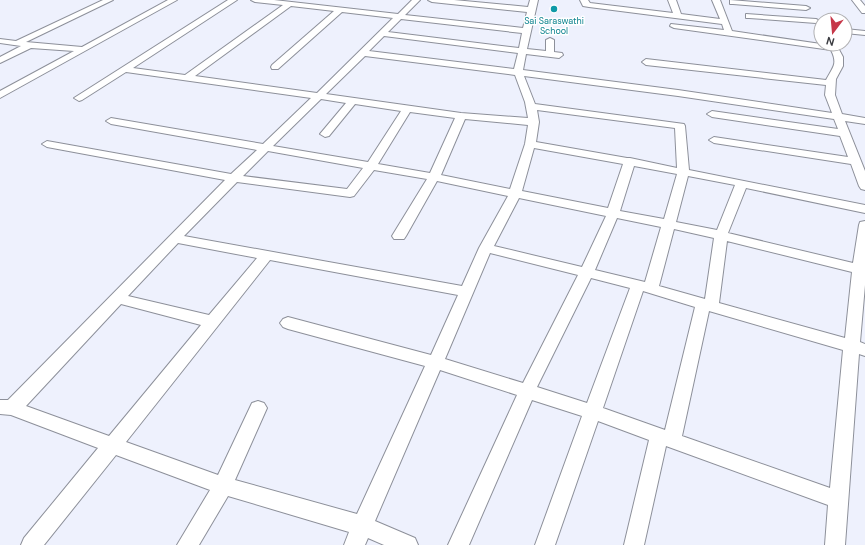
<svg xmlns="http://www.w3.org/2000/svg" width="865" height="545" font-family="'DM Sans',sans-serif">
	<rect width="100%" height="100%" fill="#eef1fd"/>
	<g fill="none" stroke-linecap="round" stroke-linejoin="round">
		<g stroke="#8d909a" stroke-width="2">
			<path id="minor" d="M103,0h10l-87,42 56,5 86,-47h9l-177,98v-7l74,-40 -43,-3 -31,15v-6l21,-11 -21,-3v-4l16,2z
				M228,0h9l-104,68 52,7 98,-70 -28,-3 -4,-2h23l124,14 14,-14h8l-15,15 118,13 4,-16 -95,-10 -4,-2h26l74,7 2,-7h8l-11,49 19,2v-11l4,-2 4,2v12l8,1 1,2 -4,3 -33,-4 -3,16 155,20 154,23 -7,-18 1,-10 -180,-20 -4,-3 4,-3 180,21c7,-13 12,-16 5,-30l-157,-22 -4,-2 1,-2 53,6 -2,-6 -133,-17 -6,-1 -3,-6h8l2,3 83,10 -5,-13h8l5,14 39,5 -8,-19h8l12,31 89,13h15l7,13v9l-7,13 -1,16 7,19 23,4v6l-20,-3 20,50v19l-4,-1 -2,-3 -8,-22 -137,-21 -5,-3 5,-3 134,20 -8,-21 -128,-19 -5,-3 5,-3 126,18 -4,-10 -156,-23 -154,-20 11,28 149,20 1,2 4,44 176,35v8l-119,-25 -18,45 125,30 6,-38 1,-3 5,-1v64l-5,57 5,2v12l-6,-2 -14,191h-20l3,-40 -162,-59 -22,99h-20l25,-105 -51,-19 -43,124h-20l47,-129 -50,-16 -63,145h-21l69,-150 -77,-25 -65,151 40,17 3,7h-34l-16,-7 -3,7h-21l5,-13 -121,-36 -29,49h-22l33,-55 -94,-35 -72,90h-23l3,-7 74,-90 -87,-33 -11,-1v-14h8l217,-220 -178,-33 -5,-3 5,-3 184,33 26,-24 -146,-26 -5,-3 5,-3 152,26 48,-46 -185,-26 -44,28 -3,1 -5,-3zM291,6l43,5 -62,54 -1,2 1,2h6l64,-57 51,6 -76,75 -122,-17zM401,19l121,14 -3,15 -131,-16zM384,36l134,17 -4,16 -145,-18zM365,56l150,19 10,27 3,16 -67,-5 -135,-19zM321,99l25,4 -26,31 5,3 4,-1 26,-32 46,7 -33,51 -95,-16zM537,110l138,18 2,40 -47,-10h-3l-91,-16 3,-20zM410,112l45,6 -25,55 -52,-9zM465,119l63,6 -3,19 -15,45 -69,-14zM534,148l89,16 -15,44 -86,-17zM268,151l95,17 -16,21 -104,-13zM634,166l43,8 -13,45 -44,-8zM374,170l53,9 -35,57 2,3h10l2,-3 31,-55 71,15 -29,52 -17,38 -278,-50 53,-54 113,15 4,-1zM688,176l47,9 -18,45 -41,-8zM519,198l87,18 -24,51 -88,-21zM617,218l44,9 -16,55 -50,-12zM674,229l40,9 -9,61 -46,-13zM727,241l125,31 -7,66 -126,-35zM178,243l79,15 -48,57 -81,-19zM490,253l88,22 -55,108 -78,-24zM270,260l188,35 -27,60 -143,-38 -5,2 -3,4 3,4 5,2 137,37 -68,148 -122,-34 32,-72 -3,-5 -6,-2 -6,2 -34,72 -92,-33zM591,278l39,10 -43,115 -50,-16zM643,291l52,16 -30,123 -62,-22zM121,304l80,21 -92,111 -83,-30zM709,311l134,39 -13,138 -148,-52z
				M730,0l76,6 4,2 -4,2 -73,-6h-3z
				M852,0h8l5,6v7h-3z
				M746,14l70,5 4,2 -4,2 -67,-5h-3z
				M845,29l20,2v4l-20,-2z"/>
		</g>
		<use href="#minor" fill="#fff" fill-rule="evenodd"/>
	</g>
	<circle fill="#0f9aa8" stroke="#fff" stroke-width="1.5" cx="554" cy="9" r="4"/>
	<g text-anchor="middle" stroke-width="3" stroke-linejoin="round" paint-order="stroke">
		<g font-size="9" fill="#0d838f" stroke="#fff">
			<text x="554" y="24">Sai Saraswathi<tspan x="554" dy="10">School</tspan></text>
		</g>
	</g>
	<g transform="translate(833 32) rotate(196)"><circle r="19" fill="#ffffff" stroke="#b1b1b3"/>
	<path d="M0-3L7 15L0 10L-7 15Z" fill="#c63648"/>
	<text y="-6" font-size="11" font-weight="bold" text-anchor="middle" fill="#3b3c41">N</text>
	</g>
</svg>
